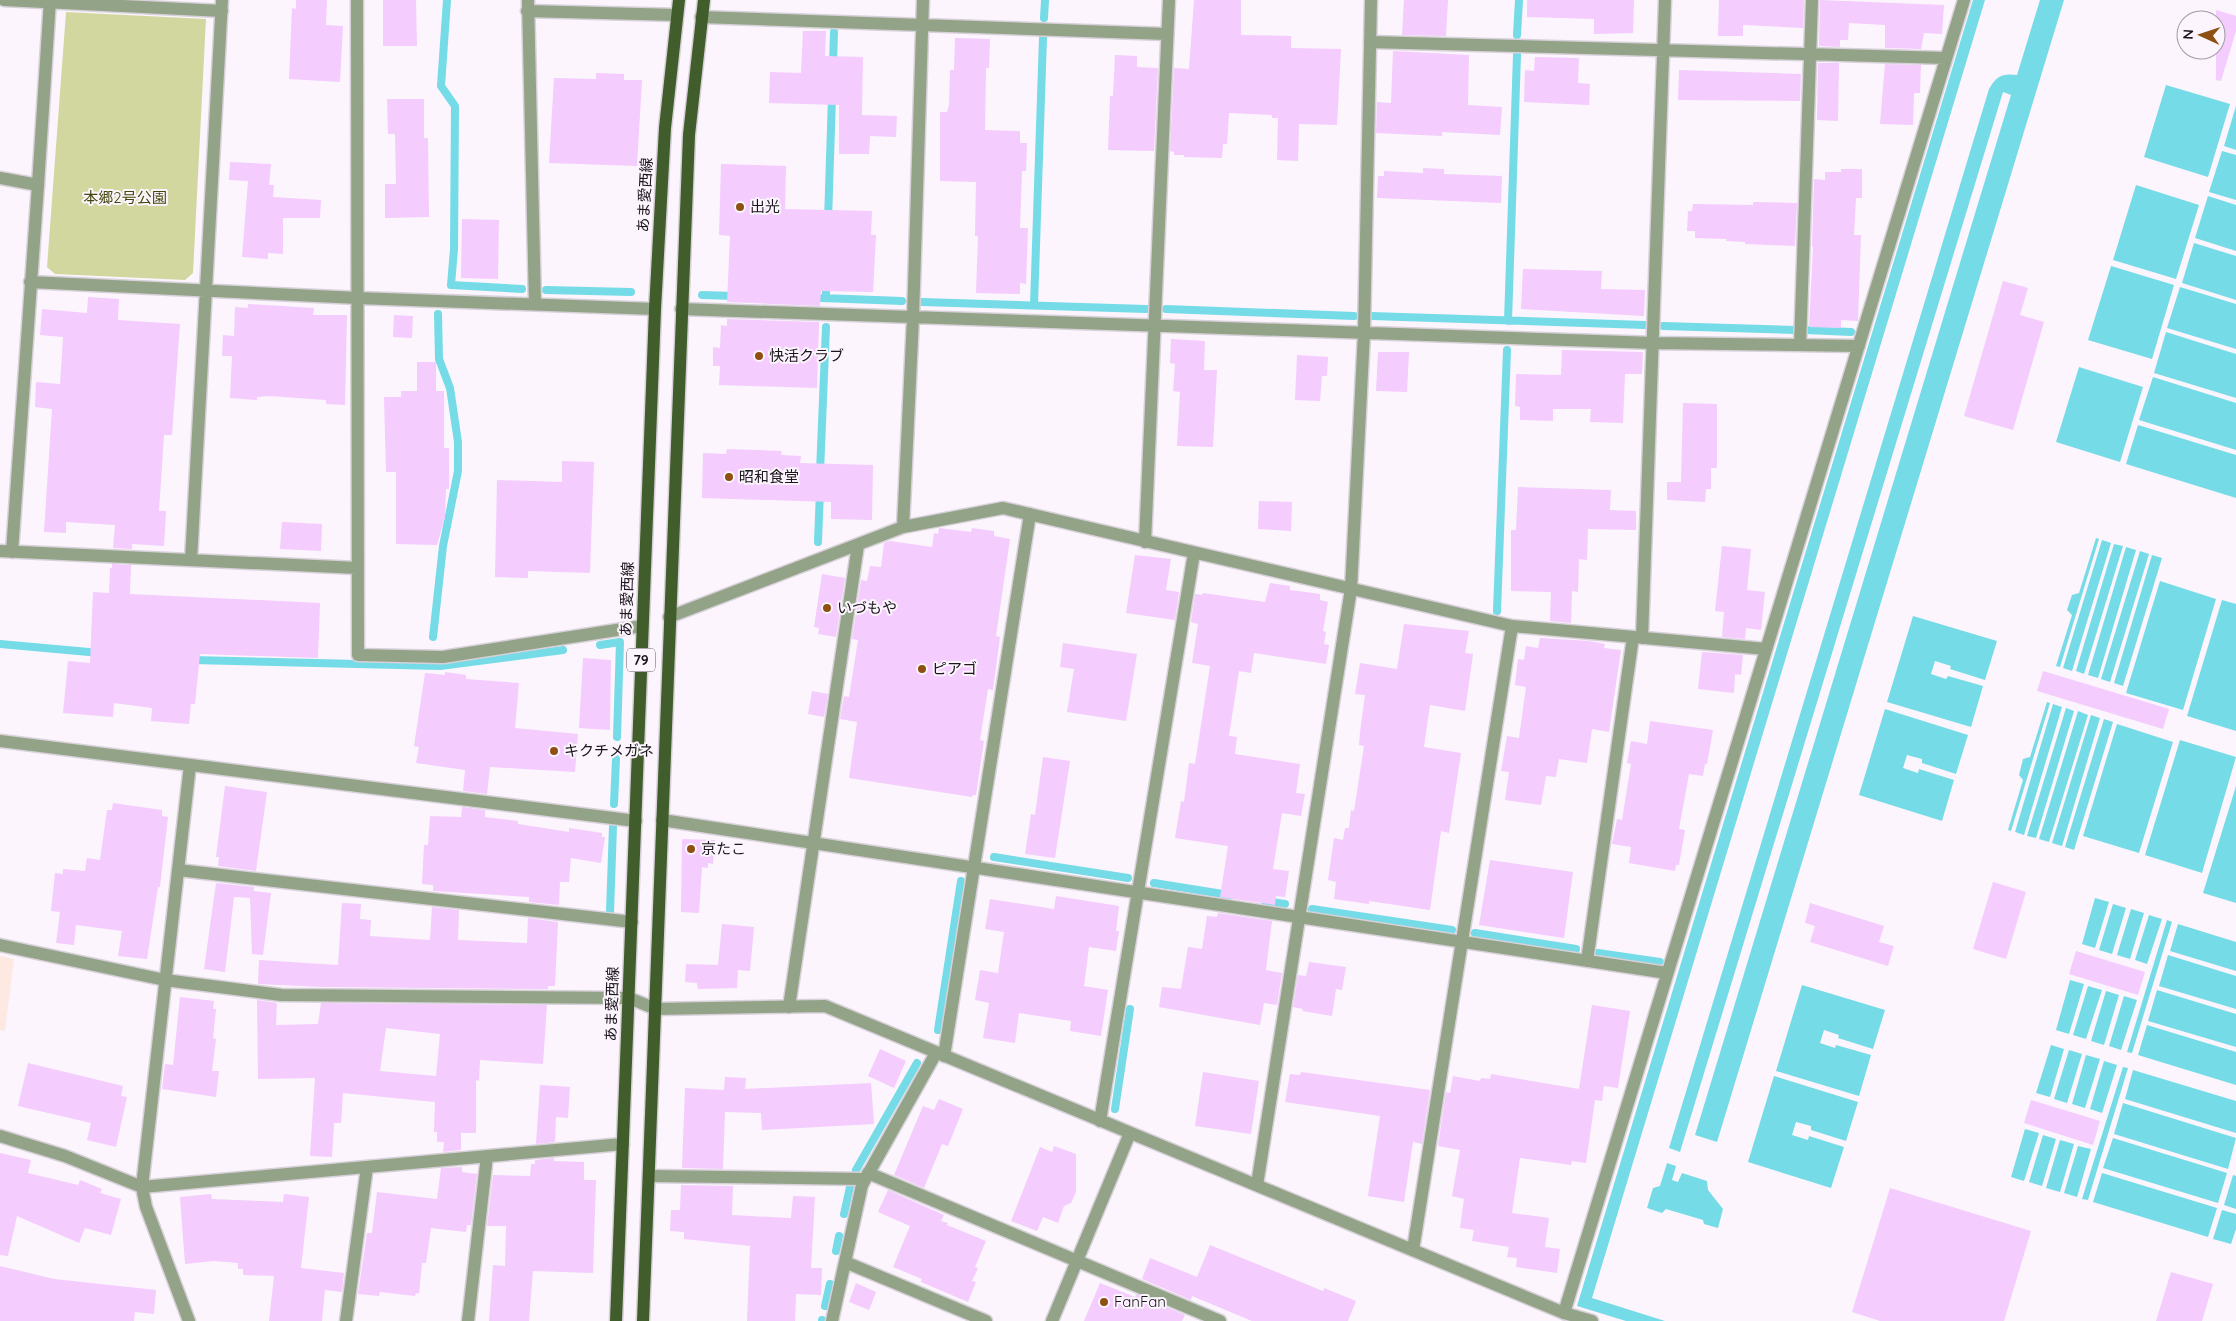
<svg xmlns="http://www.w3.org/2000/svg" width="2236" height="1321" font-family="Quicksand,'Noto Sans JP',sans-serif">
	<rect width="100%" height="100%" fill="#fcf5fd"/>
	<path fill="#fde9e2" d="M0,956l14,3 -9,72 -5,-1z"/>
	<path fill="#d2d7a0" d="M66,12l140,7 -13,254 -8,7 -130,-6 -8,-7z"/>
	<path fill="#74dbe7" d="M1973,0h12l-393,1298 73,23h-39l-49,-15z
		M2040,0h24l-347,1142 -22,-7 316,-1040 -8,-3 -323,1060 -11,-4 320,-1059c7,-13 14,-16 28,-14z
		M2166,85l64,19 -22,73 -64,-20z
		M2236,106v44l-12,-4z
		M2222,151l14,4v45l-27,-8z
		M2136,185l63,20 -23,74 -63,-19z
		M2208,196l28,9v46l-41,-13z
		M2194,243l42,13v44l-54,-17z
		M2111,266l63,19 -22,74 -64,-19z
		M2180,287l56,17v45l-69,-21z
		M2166,332l70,22v44l-82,-25z
		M2079,367l64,20 -23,75 -64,-20z
		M2153,377l83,26v47l-97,-30z
		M2138,425l98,30v43l-110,-34z
		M2096,538l3,1 -39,128 -4,-1 16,-51 -5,-5 5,-15 7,-2z
		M2102,540l9,3 -39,128 -9,-3z
		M2114,544l9,2 -39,128 -8,-3z
		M2126,547l10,3 -38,128 -10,-3z
		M2140,551l9,3 -39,128 -9,-3z
		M2152,555l10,3 -39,128 -9,-3z
		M2160,581l56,18 -33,111 -57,-17z
		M2222,600l14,4v127l-49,-15z
		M1913,616l84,25 -12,39 -35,-11 1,-3 -16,-5 -4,13 15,5 2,-3 35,10 -12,41 -84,-25z
		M2047,702l3,1 -39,128 -3,-1 15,-50 -4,-5 4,-16 7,-2z
		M2053,704l9,3 -38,128 -9,-3z
		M2066,708l8,3 -38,127 -9,-2z
		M1885,709l83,26 -12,39 -34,-11v-4l-15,-4 -4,13 15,5 1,-4 35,11 -12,41 -83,-26z
		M2078,711l10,4 -39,127 -10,-3z
		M2091,715l9,3 -38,128 -10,-3z
		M2104,719l9,3 -39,128 -9,-3z
		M2117,724l56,18 -34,111 -56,-17z
		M2180,740l56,17 -34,116 -57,-18z
		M2236,786v117l-33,-10z
		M2095,898l14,4 -14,46 -13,-4z
		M2113,904l13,4 -14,46 -13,-4z
		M2131,909l13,4 -14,46 -13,-4z
		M2149,915l13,4 -15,45 -12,-4z
		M2167,920l5,2 -40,131 -5,-1z
		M2178,924l58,18v29l-66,-20z
		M2168,955l68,21v33l-77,-23z
		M2070,980l14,4 -15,50 -13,-4z
		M1802,985l83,25 -12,39 -35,-11 1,-3 -15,-5 -4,13 15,5 1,-3 35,10 -12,41 -83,-25z
		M2088,986l14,4 -16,49 -13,-4z
		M2157,990l79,24v33l-88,-26z
		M2106,991l13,4 -15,50 -13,-4z
		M2124,996l13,4 -16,50 -12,-4z
		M2147,1025l89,27v33l-98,-30z
		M2051,1045l13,4 -14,48 -14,-4z
		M2069,1050l13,4 -15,49 -13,-4z
		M2086,1055l14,4 -15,49 -13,-4z
		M2104,1061l13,4 -15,48 -12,-4z
		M2123,1067l5,1 -40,132 -6,-1z
		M2133,1070l103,31v32l-111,-34z
		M1774,1076l84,26 -12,39 -35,-11v-4l-15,-4 -4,13 16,5 1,-4 35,11 -13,41 -83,-26z
		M2123,1103l113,35 -8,31 -114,-35z
		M2025,1129l14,4 -15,48 -13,-4z
		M2043,1135l13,4 -14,47 -13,-4z
		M2113,1138l114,35 -9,30 -115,-35z
		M2060,1140l14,4 -14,48 -14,-4z
		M2078,1146l13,3 -14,48 -13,-4z
		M1667,1163l9,3 -4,14 6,2 4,-9 25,8 1,9 15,19 -5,19 -14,-4 -1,-4 -37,-11 -4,4 -15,-5 6,-20 7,-2z
		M2102,1173l115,35 -9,29 -115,-35z
		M2233,1175l3,1v33l-12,-4z
		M2222,1210l14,4v15l-5,15 -18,-5z"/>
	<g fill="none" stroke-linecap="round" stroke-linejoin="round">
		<path stroke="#74dbe7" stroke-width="8" d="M447,0l-6,86 14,20 -1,143 -3,36 71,4
			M1044,18l1,-18
			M1517,35l2,-35
			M833,65l1,-33
			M828,220l4,-123
			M546,290l85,2
			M702,295l33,1
			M822,298l80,3
			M826,298v-16
			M922,302l224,7
			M1034,305l9,-267
			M1166,309l188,7
			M1371,316l274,9
			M1508,321l9,-266
			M1663,326l132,4
			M1806,330l45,2
			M820,472l6,-145
			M818,542l2,-51
			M1497,611l10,-261
			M433,637l10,-91 15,-75v-29l-8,-54 -11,-29 -1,-45
			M0,644l100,9
			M600,645l20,-3 -3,95
			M191,660l249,6 123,-16
			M614,804l2,-45
			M994,857l134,21
			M1154,883l75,12
			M1265,901l20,3
			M1312,909l140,21
			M610,912l3,-86
			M1475,933l101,16
			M1598,953l62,9
			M938,1030l23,-149
			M1115,1109l15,-100
			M856,1170l61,-107
			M844,1214l6,-27
			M836,1251l3,-15
			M825,1306l5,-22
			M822,1321v-1"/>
	</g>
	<path fill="#f4ccfd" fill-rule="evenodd" d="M296,0h31l-1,25 17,1 -3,56 -51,-3 3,-71 4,1z
		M383,0h33l1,46h-34z
		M1194,0h47v35l50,1v12l50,1 -4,76 -38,-1 -1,37 -21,-1 1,-42h-6v-3l-43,-2 -2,31h-4l-1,14 -38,-1v-2h-10v-3l-4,-1 4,-83 15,1z
		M1404,0h44l-2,36 -44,-1z
		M1527,0h107l-1,33 -39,1v-15l-67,-2z
		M1719,0h85l-1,28 -60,-3v11h-25z
		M1820,0l124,5 -2,29 -18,-1 -3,16 -36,-1v-23l-36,-2 -1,17h-8v7l-21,-1z
		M2216,10l20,6v15l-15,50 -5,-1z
		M803,31h23l-1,25 38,1 -1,58 35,1 -1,21 -26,-1 -1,18h-30v-49l-70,-2 1,-31 31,1z
		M955,38l35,1 -1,29h-3l-1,62 35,1v12h7l-1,28h-4l-2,57h8l-2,56 -6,-1v11l-44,-1 2,-57h-3l1,-54 -36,-1v-69h7l2,-7 1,-35h4z
		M1393,51l76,4 -1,50 34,2 -2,28 -58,-3v4l-66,-3 1,-31 14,1z
		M1115,55l22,1v11l21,1 -4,83 -46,-1 2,-54h3z
		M1535,57l44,1 -1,25 12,1 -1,21 -65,-3 1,-32 9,1z
		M1818,63h21l-1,58 -21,-1z
		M1885,64l36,1 -1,28h-6l-1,32 -33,-1z
		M1679,70l122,4 -1,27 -122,-1z
		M596,73l28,1v6h18l-5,86 -88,-3 5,-85 42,1z
		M387,99h37v39h4l1,79 -44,1v-34h11l-1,-50h-7z
		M230,162l41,2 -2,21h5l-1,12 48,3 -1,18h-37v36l-15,-1v6l-26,-2 6,-76 -19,-1z
		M721,164l65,2 -1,43 87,2 -1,24h5l-3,57 -52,-1 -1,15 -93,-4 3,-66 -11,-1z
		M1423,168l21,1v5l58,2 -1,27 -124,-5 1,-22h6v-5l39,2z
		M1841,169h21v29h-6l-2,37h7l-3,86 -17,-1v8l-32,-1 4,-80h-1l2,-68 11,1v-8h16z
		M1753,202l44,1 -2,43 -50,-2v-2l-19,-1 1,-2 -32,-1v-7h-8l1,-20h4l1,-7 60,1z
		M462,219l37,1 -1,59 -37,-1z
		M1523,269l79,2 -1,18 44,1 -1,26 -123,-7z
		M2003,281l25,7 -8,27 24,7 -31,108 -49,-14z
		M88,297l31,2 -1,21 62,4 -8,111h-8l-5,76h7l-2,35 -32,-2v5l-19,-1 2,-23 -49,-3v11l-22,-1 8,-123 -17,-2 1,-25 24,2 3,-47 -23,-2 2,-26 45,4z
		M248,304l66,4 -1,7h34l-2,90 -19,-1v-4l-57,-4 -12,1v3l-27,-2 2,-42h-10l1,-21 11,1 1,-29 13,1z
		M394,315l19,1 -1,22 -19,-1z
		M727,319l92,3 -2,66 -98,-3 1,-19h-7v-19l7,1 1,-23 6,1z
		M1171,339l34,2 -1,29h13l-4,77 -36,-1 3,-54 -7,-1 2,-27 -5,-1z
		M1562,350l81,2 -1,22h-17l-2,49 -33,-1 1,-13h-38v12l-33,-1v-13l-5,-1 1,-32 45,1z
		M1378,352h31l-2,40 -31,-1z
		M1297,355l31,2 -1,19h-5l-2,25 -25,-1z
		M417,362h19v29h8v57h5v41h-3l-1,28 -8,28 -41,-1v-72h-10l-2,-75h17v-6h16z
		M1683,403l34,1v64h-6v21h-5l-1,13 -38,-2v-18h14z
		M727,449l55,2 -1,4 20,1 -1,7 73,2 -1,55 -41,-1v-17l-129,-4 1,-45 23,1z
		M562,461l32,1 -4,111 -62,-2v7l-33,-1 2,-97 65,2z
		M1518,487l93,3 -1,20 26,1v19l-48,-1 -1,31 -8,-1 -1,33 -6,-1 -1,32 -21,-2 1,-29 -40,-1v-61h5z
		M1259,501l33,1 -1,29 -33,-2z
		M282,522l40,2 -1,27 -41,-2z
		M939,528l32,4 1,-4 22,3v5l16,3 -14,97 4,1 -7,53 -5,-1 -8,51 4,1 -8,54h-3l-1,2 -123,-19 8,-56 -17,-3 4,-23 5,1 9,-57 -6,-1 9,-59 6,1 3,-15 11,1 3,-24 6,-2 42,6 2,-14 4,1z
		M1722,546l29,3 -4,41 18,2 -4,38 -15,-2 -1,11 -23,-2 2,-25 -9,-1z
		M1135,555l36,4 -5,31 13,2 -4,28 -49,-7z
		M112,564l19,1 -1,29 190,9 -2,55 -118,-4 -5,50h-4l-2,20 -38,-3 1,-13 -38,-5 -1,14 -50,-4 5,-52 22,2 3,-71 16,1 1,-25h2z
		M822,574l23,4 -9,59 -18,-3 1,-6 -5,-1z
		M1270,583l20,3v4l30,4v6l8,2 -5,29 3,1 -2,12 5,1 -3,19 -72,-11 -3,20 -12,-2 -10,65 8,1 -2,17 65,10 -4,29 9,1 -4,22 -19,-3 -9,56 16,2 -4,26 -9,-1 -1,9 -55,-8 8,-51 -53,-8 6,-37 3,1 5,-39 6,1 15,-98 -18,-3 6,-39 -7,-2 4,-28 7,1 1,-2 62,9z
		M1404,624l65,7 -4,22 8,1 -8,57 -35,-6 -6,42 37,6 -12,80 -8,-2 -11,79 -61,-9v3l-35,-5 2,-17 -8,-2 6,-42 9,2 2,-12h4l2,-18 3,1 10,-65 -5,-1 1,-13 5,-37 -10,-1 5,-31 37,6z
		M1540,638l49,3 16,3 -1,4 17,2 -12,82 -17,-3 -5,34 -28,-4 -3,18 -10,-1 -5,29 -36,-5 4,-28 -8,-1 6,-35 12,2 7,-51 -11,-2 3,-26 6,1 2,-14 12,2z
		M1063,643l74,11 -11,67 -59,-9 7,-43 -14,-2z
		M1702,652l41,3 -2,20 -6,-1 -1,19 -36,-4z
		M583,658l28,2 -1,70 -31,-2z
		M2043,671l126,38 -6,20 -126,-38z
		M445,672l21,3v4l53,4 -4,45 63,6 -3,38 -85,-5 -3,27 -24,-3 2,-21 -49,-7 3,-16 -5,-1 11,-73 20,2z
		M812,691l16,3 -4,23 -16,-3z
		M1650,721l63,9 -6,34h-2l-2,12 -14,-2 -10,55 6,1 -6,35h-3l-1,6 -46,-8 2,-16 -19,-3 5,-25 5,1 9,-56 -4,-1 4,-22 16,3z
		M1043,757l27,4 -15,97 -30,-4 6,-40 4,1z
		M225,786l42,6 -11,79 -38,-5 1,-9h-3z
		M113,803l49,7v6l6,1 -8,70h-2l-11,72 -29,-3 4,-25 -46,-6 -2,20 -18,-2 4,-31 -9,-1 4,-38 8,1v-5l22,2 2,-13 13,2 7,-50h5z
		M462,807l23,3v7l33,4v3l51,8v-4l33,5v4h3l-4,26 -30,-5 -2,24h-9l-1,23 -30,-3v-5l-96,-6v-6l-11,-1 2,-39h4l2,-29 31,1z
		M682,839l33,1 -2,24 -5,-1v5l-6,-1 -3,46 -18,-1z
		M1490,860l83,12 -9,66 -85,-13z
		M1993,882l33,10 -20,67 -33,-10z
		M216,883l38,4v4l17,2 -8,62 -11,-1 -2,-56 -16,-1 -9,75 -21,-3z
		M1056,896l63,10 -3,25h3l-3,20 -27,-4 -5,39 24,4 -7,46 -31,-5 1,-10 -52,-8 -4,30 -32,-5 6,-35 -14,-3 5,-30 18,3 6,-41 -19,-3 5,-30 64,10z
		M342,903l19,1 -1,15 11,1 -1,16 60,4 2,-33 27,3 -1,30 69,3 1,-25 30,4 -3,64h-7v3l-225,-2 -65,-3 1,-24 79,5z
		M1810,903l74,23 -5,16 15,4 -6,20 -78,-24 5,-16 -10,-3z
		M1218,913l54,8 -6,49 16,3 -5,32 -13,-2 -4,22 -101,-18 3,-20 19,2 7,-42 14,2 5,-33 10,1z
		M722,924l32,3 -4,44 -12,-1 -1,18 -39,1 -1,-6 -12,-1 1,-18 32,1z
		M2076,951l69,21 -7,23 -69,-21z
		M1309,962l37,5 -4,23 -6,-1 -4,27 -30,-5 1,-2 -10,-2 5,-32 8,1z
		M180,997l34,4 -1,8h3l-3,29 3,1 -4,32h7l-3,26 -54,-8 3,-25 8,1z
		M257,1000l20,3 -1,22 42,-1 3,-21 226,2 -4,59 -63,-4 -1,21 -3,-1v53h-15v17l-18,2 1,-10h-7v-10h-3l1,-30 -92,-9 -2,30h-7l-2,34 -22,-1 5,-78 -57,1zM386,1028l54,6 -4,42 -56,-5z
		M1592,1005l38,6 -12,77 -14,-2 -2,15 -7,-1 -9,63 -14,-2 -1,4 -51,-7 -8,55 37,5 -4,29 15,2 -3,24 -41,-6 1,-9 -10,-1 2,-10 -37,-6 2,-11 -14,-2 4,-29 -12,-3 8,-46 -22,-4 8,-54 4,1 3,-17 27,5 1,-3 9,1 1,-5 88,15z
		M880,1049l26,12 -12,27 -26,-12z
		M28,1063l95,23 -2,10 6,1 -11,50 -29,-7 4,-17 -73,-17z
		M1203,1072l56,9 -8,53 -56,-8z
		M1301,1072l129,18 -8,54 -9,-2 -9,60 -36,-6 12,-80 -95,-14 5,-28 10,1z
		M725,1077l21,1 -1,11 126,-6 3,41 -112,6 -1,-17 -36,-1 -2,57 -41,-1 3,-80 39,2z
		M540,1085l30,2 -2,31 -12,-1 -1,25 -19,2z
		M939,1099l24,10 -15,37 -6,-2 -18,44 -30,-13 29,-69 11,4z
		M2031,1100l69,21 -7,24 -69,-22z
		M1054,1146l22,8v38l-5,11 -7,3 -6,17 -15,-6 -6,14 -26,-10 29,-74 12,5z
		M0,1153l31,7 -3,13 50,12 2,-5 22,9 -2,4 21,6 -10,36 -26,-7 -6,15 -62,-27 -9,40 -8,-1z
		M554,1158v3l30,1v18h12l-3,93 -60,-2 -4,50h-40l4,-56 12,1 1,-40h-19l6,-51 37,1 1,-12h4v-4z
		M462,1167v5l15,2 -6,51h-4l-1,7 -35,-4 -5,35h-4l-3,31 -3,-1 -1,3 -35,-4 -1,4 -21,-2 9,-61h5l5,-41 60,7 4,-31z
		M681,1185l52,1 -1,29 59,3 2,-22 22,1 -4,71h11l-1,27 -25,-1 -1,27h-48l3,-75 -66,-7v-7l-14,-1 1,-21h9z
		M1890,1188l141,43 -27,90h-124l-28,-9z
		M888,1190l56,25 -3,6 7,2 -1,2 39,16 -11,26 3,1 -6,13 4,1 -8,20 -47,-20 1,-3 -29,-12 17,-41 -32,-14z
		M211,1194l1,5 71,3 1,-8 25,3 -8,71 43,5 -2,19 -17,-2 -3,31h-53l5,-45 -31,-1v-6h-5v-6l-24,-2 -29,3 -5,-67z
		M1210,1245l113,46 1,-3 32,13 -8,20h-96l-60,-25 -1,4 -49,-21 8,-21 47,19z
		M0,1266l54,13 102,11 -2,24 -19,-2 -1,9h-134z
		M2171,1272l42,12 -11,37h-46z
		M856,1283l20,9 -7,18 -20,-8z
		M1100,1283l35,14 1,-3 49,21 -3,6h-98z"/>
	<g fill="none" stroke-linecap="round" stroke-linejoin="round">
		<g stroke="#d8d1d9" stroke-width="15">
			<path id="minor" d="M4,0l218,11
				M357,0l1,655 85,2 199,-31
				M528,0l7,304
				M527,11l150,4
				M701,17l465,17
				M1370,42l576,16
				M30,282l328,16 297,11
				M681,309l973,34 205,3
				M1800,345l12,-345
				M903,527l10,-209 10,-318
				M1145,542l24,-542
				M0,551l357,17
				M12,552l26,-367
				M191,560l31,-560
				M669,617l234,-90 100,-19 509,118 254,23
				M1642,638l23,-638
				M0,741l636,80
				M662,820l1005,153
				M178,870l454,52
				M0,945l165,35 116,15 348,3
				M1587,961l46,-324
				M789,1007l69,-462
				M944,1056l86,-542
				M1100,1121l94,-568
				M0,1136l65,20 77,31 481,-43
				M868,1173l352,148
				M649,1176l215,3
				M1257,1185l94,-596 13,-256 7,-333
				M1413,1250l99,-624
				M845,1262l141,59
				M1564,1313l400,-1313
				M189,1321l-43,-114 -4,-20 48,-422
				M346,1321l21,-154
				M468,1321l19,-165
				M832,1321l30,-136 74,-132
				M1052,1321l78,-188"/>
		</g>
		<g stroke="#d8d1d9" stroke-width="15">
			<path id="tertiary" d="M0,178l38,7 12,-185
				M629,998l27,11 169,-3 739,307 28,8"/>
		</g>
		<g stroke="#d8d1d9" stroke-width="15">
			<path id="primary" d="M616,1321l39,-1012 10,-181 14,-128
				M643,1321l46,-1186 15,-135"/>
		</g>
		<use href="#minor" stroke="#92a388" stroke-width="12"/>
		<use href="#tertiary" stroke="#92a388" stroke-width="12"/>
		<use href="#primary" stroke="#415d2b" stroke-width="12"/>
	</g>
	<g fill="#8d5012" stroke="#fcf5fd" stroke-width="2">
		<circle cx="740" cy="207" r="5"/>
		<circle cx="759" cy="356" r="5"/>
		<circle cx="729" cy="477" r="5"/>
		<circle cx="827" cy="608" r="5"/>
		<circle cx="922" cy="669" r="5"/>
		<circle cx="554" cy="751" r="5"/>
		<circle cx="691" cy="849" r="5"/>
		<circle cx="1104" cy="1302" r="5"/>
	</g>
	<g text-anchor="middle" stroke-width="4" stroke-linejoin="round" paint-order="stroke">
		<rect fill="#fcf5fd" stroke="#5e5860" stroke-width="1" x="627" y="648.5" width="28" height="23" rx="4"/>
		<g font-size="14" font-weight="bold" fill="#1b151c">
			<text x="641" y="665">79</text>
		</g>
		<g font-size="15" fill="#1b151c" stroke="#fcf5fd">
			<text transform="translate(645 195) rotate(-87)" y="5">あま愛西線</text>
			<text transform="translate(627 599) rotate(-88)" y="5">あま愛西線</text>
			<text transform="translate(612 1004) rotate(-88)" y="5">あま愛西線</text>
		</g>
		<g font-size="15" fill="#45480e" stroke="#fcf5fd">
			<text x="125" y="203">本郷2号公園</text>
		</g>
		<g font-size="15" fill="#1b151c" stroke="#fcf5fd" text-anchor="start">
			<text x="750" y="212">出光</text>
			<text x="769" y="361">快活クラブ</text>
			<text x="739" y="482">昭和食堂</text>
			<text x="837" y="613">いづもや</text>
			<text x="932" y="674">ピアゴ</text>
			<text x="564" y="756">キクチメガネ</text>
			<text x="701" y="854">京たこ</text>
			<text x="1114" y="1307">FanFan</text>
		</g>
	</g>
	<g transform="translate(2201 35) rotate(273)"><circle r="24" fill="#fcf5fd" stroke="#a29ba3"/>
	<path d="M0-4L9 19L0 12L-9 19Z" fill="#8d5012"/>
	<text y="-8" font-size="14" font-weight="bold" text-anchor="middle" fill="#1b151c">N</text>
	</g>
</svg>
